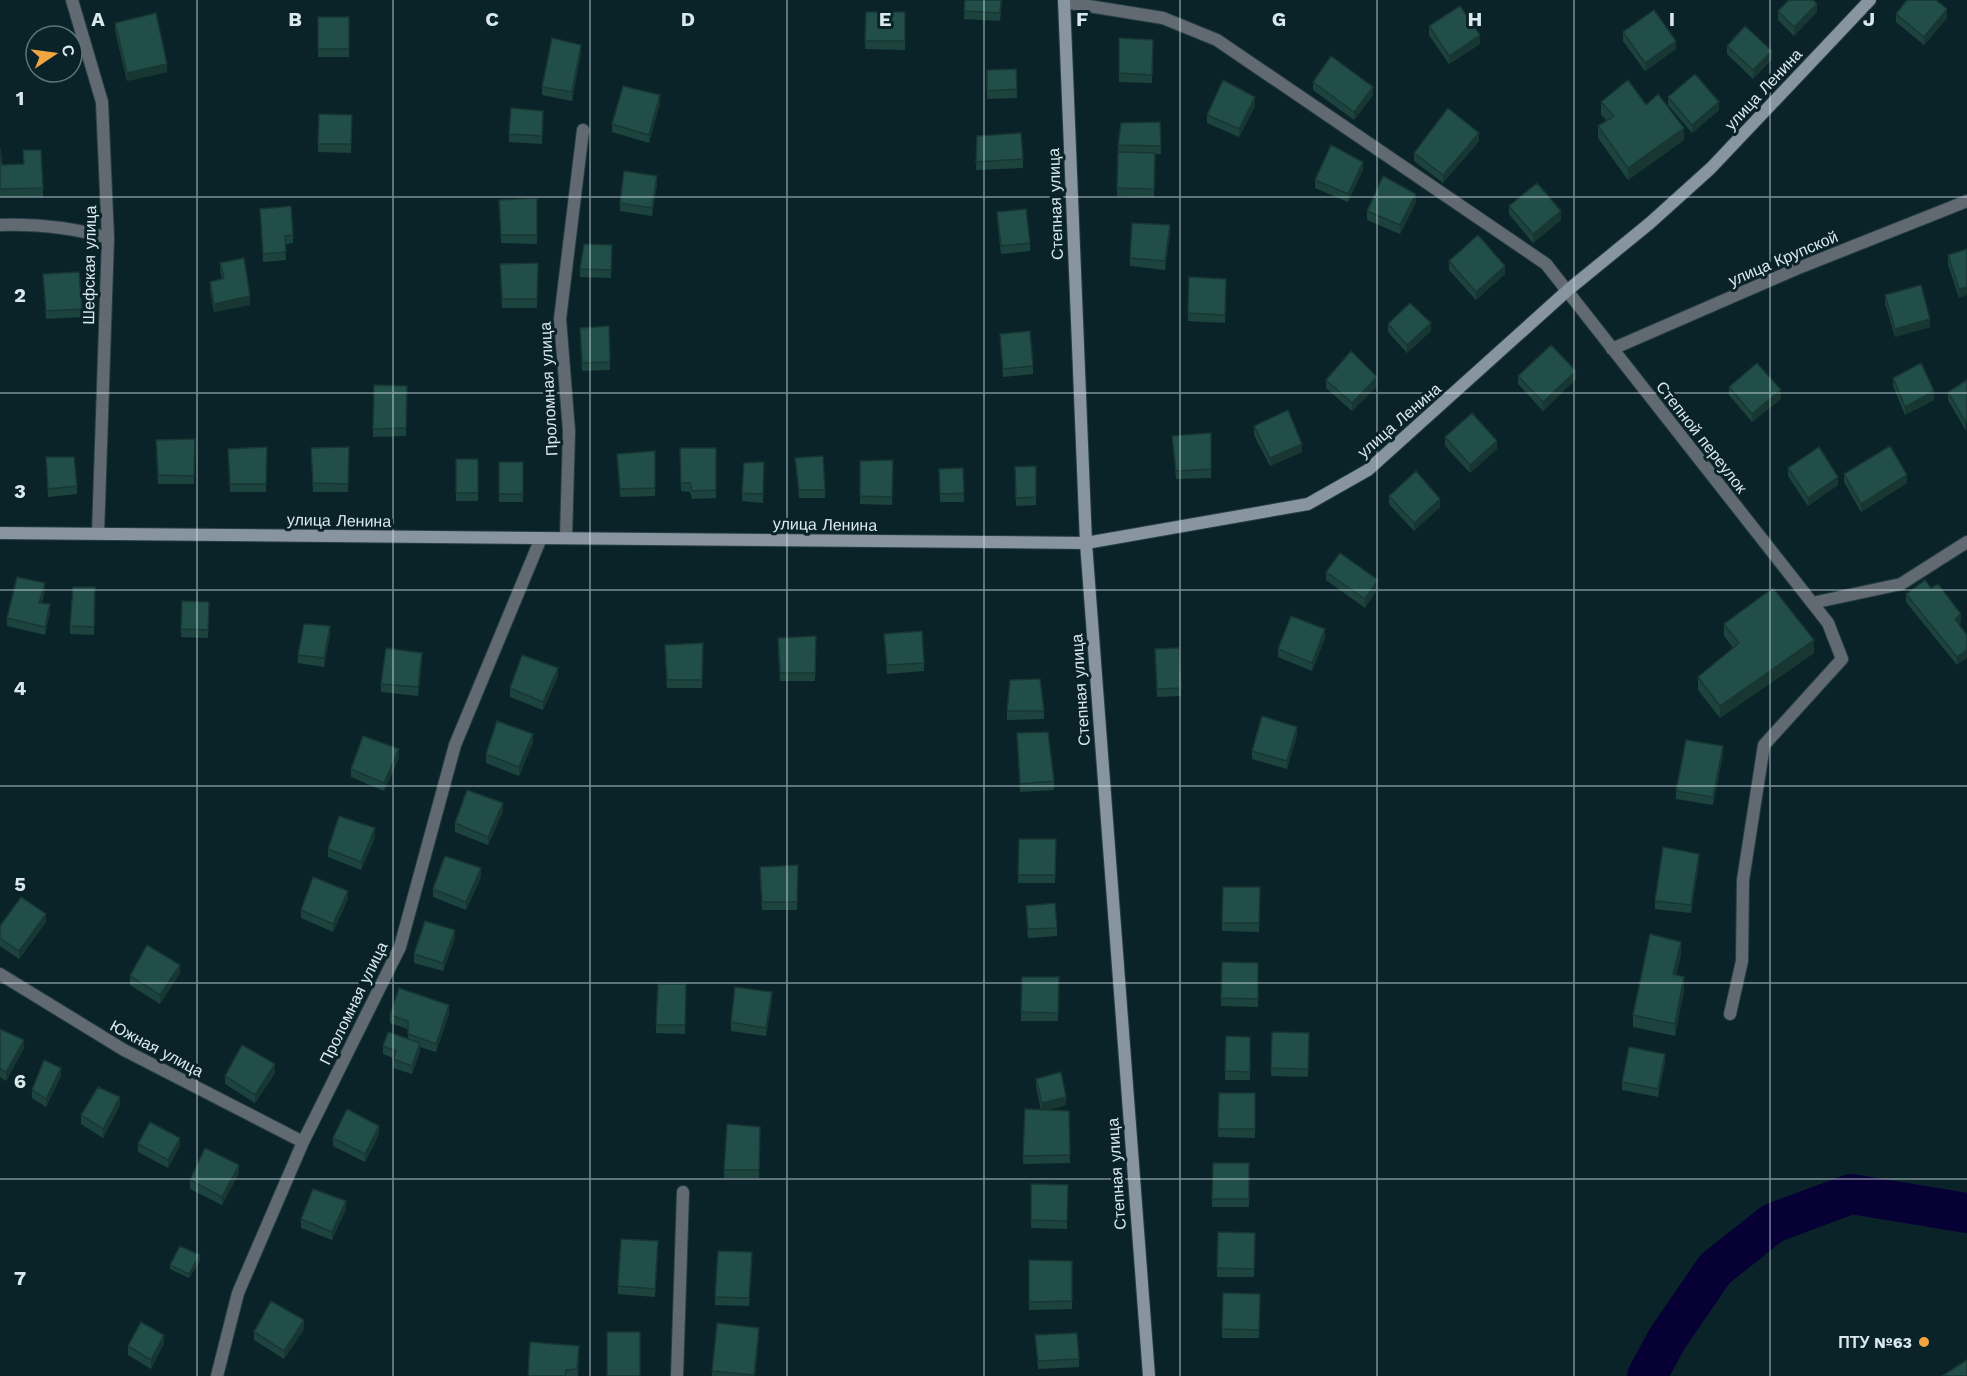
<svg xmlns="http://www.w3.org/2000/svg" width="1967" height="1376" font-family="'Work Sans',sans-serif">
	<rect width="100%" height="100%" fill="#0a2329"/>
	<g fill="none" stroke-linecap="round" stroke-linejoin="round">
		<path stroke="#060034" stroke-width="40" d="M1647,1376l20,-37 48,-70 58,-46 78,-29 116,19"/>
		<g stroke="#273f44" stroke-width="14">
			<path id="street" d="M72,0l30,102 6,136 -10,296
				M1064,2l99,16 54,22 329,224 282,359 14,36 -78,86 -21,135 -1,81 -12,53
				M0,225c36,-1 74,3 108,13
				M1612,349l184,-80 171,-68
				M566,538l3,-107 -9,-112 23,-189
				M1812,603l89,-19 66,-42
				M0,974l124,76 179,92
				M217,1376l21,-83 65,-151 97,-195 55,-202 86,-207
				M677,1376l6,-184"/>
		</g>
		<g stroke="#273f44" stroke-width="14">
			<path id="secondary" d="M1064,0l22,543 63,833
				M0,533l1086,10 222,-39 60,-34 200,-180 82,-67 61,-55 159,-168"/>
		</g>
		<use href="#street" stroke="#626a71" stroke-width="12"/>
		<use href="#secondary" stroke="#8895a0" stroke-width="12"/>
	</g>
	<path fill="#1d433f" d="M965,0h37l-2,21 -36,-2z
		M1778,11l39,1 -23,24 -16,-16z
		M866,12h39v38l-40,-1z
		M1896,14l51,4 -23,27 -28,-23z
		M318,17h31v40h-31z
		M115,23l52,49 -40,9 -12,-50z
		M1429,26l51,18 -31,20 -20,-29z
		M1623,32l53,17 -31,22 -22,-30z
		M1119,38l34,2 -1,43 -33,-1z
		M1727,46l45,13 -19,20 -26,-25z
		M581,53l-9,48 -30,-6v-8z
		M1016,69l1,29 -30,1v-29z
		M1313,82l60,13 -19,25 -41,-30z
		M1668,97l51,13 -27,23 -24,-28z
		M1601,102l45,3 38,35 -56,40 -30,-42v-12l9,-5 -6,-7z
		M660,103l-11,40 -37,-11v-8z
		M1255,106l-16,31 -32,-14v-8z
		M352,115l-1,38 -33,-1v-8z
		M543,119l-1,25 -33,-2v-8z
		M1160,122l1,32h-6l-1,43 -37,-1 1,-51z
		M977,136l46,23v9l-47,2z
		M1479,141l-36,42 -29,-22v-8z
		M0,149l2,16 22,-1 -1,-14 20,38v9h-43z
		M1363,170l-15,32 -33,-14v-8z
		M657,184l-5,32 -32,-5v-8z
		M537,198v46l-36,-1 -2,-43z
		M1416,202l-16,32 -33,-14v-9z
		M1509,206l52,14 -28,23 -24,-29z
		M260,209l33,26v8l-8,1 1,16 -23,2z
		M997,212l33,31v8l-29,3 -4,-34z
		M1170,233l-5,37 -35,-4v-8z
		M612,245l-1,33 -31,-1v-8z
		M1967,249l-8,49 -11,-34v-9z
		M1449,261l56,13 -29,26 -27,-30z
		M220,263l30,42 -36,7 -4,-22v-8l12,-3 -2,-8z
		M538,263l-1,45h-35l-2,-44z
		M43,274l39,35v8l-36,2z
		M1189,277l37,2 -1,44 -37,-2z
		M1885,295l45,32 -35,10 -10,-34z
		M1388,324l43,7 -24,22 -19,-21z
		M609,326l1,44 -28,1 -2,-43z
		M1000,334l33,32v8l-30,3z
		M1518,376l58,3 -33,32 -25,-27z
		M1893,378l41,22 -29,15 -12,-29z
		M1326,380l51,6 -25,25 -26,-23z
		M1967,380l-1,51 -18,-31v-8z
		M374,385l33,1 -1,50 -33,1z
		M1729,387l52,12 -29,23 -23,-27z
		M1254,426l48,26 -32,14 -16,-31z
		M1211,433v45l-35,1 -4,-43z
		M1445,437l52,12 -27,24 -25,-27z
		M195,439l-1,45h-36l-2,-36z
		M267,447l-1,45h-36l-2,-35z
		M349,447l-1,45h-35l-2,-36z
		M680,448h36v50l-24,1 -2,-7 -9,-1z
		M655,451v45l-35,1 -3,-43z
		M46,457l31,29v8l-29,3z
		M795,458l30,32v8h-26z
		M456,459h22v42h-22z
		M893,460l-1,45 -32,-1v-43z
		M499,462h24v40h-24z
		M764,462l-1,41 -21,-2v-8z
		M1036,466v39l-20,1 -1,-39z
		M963,468l1,34h-24l-1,-33z
		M1788,468l50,17 -30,21 -20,-30z
		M1844,474l63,9 -46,29 -17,-30z
		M1389,496l51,11 -26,24 -25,-27z
		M1326,572l52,16 -13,20 -39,-28z
		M95,587l-1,48 -24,-1v-8z
		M45,591l-3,12 8,9 -5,23 -38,-9v-8z
		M1906,594l55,28 -2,2 -2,41 -51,-63z
		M182,601l27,1 -1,36 -27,-1z
		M1724,624l90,29 -94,65 -22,-28v-13l35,-29 -9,-12z
		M330,634l-6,33 -26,-4v-8z
		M884,634l40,29v8l-37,3z
		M816,636l-1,45h-35l-2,-35z
		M1325,638l-13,33 -34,-14v-8z
		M703,643l-1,45h-35l-2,-35z
		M1155,649l26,39v8l-24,1z
		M422,661l-4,35 -37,-4v-8z
		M558,676l-15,34 -33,-13v-9z
		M1007,711h37v8l-37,1z
		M1017,733l37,48v9l-34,2z
		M1297,735l-10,34 -35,-10v-8z
		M533,742l-14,34 -33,-13v-9z
		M1723,754l-10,51 -37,-6v-8z
		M399,758l-15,33 -33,-14v-8z
		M503,811l-15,34 -33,-13v-9z
		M375,837l-14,33 -33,-13v-8z
		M1019,839h37l-1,44h-37z
		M1699,862l-8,51 -36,-4v-8z
		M798,865l-1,45h-35l-2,-35z
		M481,877l-15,33 -33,-13v-8z
		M1260,887l-1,45 -37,-1v-8z
		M348,899l-15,33 -32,-14v-8z
		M1026,906l31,22v8l-29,2z
		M46,922l-27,37 -19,-13v-20z
		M455,938l-12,33 -29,-8v-9z
		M1681,955l-5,19 8,16 -9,46 -42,-9v-12z
		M1222,962l36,1v44l-37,-1z
		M180,973l-20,31 -30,-19v-9z
		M1022,977h37l-1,44h-37z
		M686,984l-1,50 -29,-1v-8z
		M772,1000l-6,36 -35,-5v-9z
		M449,1014l-13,38 -16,-5v5l-8,22 -19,-6v-10l-10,-4v-8l25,-7v-10l-18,-6v-8z
		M0,1029l24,19 -18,33 -6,-4z
		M1272,1032l37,1 -1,44 -37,-1z
		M1226,1036l24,1v43h-25z
		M1665,1062l-7,35 -36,-7v-8z
		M275,1073l-20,30 -30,-19v-8z
		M61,1076l-15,31 -14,-9v-8z
		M1036,1079l30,26 -18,5 21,1 1,52 -47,1 2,-55 16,1 -5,-23z
		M1219,1093h36v45l-37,-1z
		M120,1105l-17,33 -22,-14v-9z
		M760,1127l-1,51h-35v-8z
		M379,1134l-14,28 -32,-16v-8z
		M138,1144l42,2 -12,22 -30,-16z
		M1213,1163h36v44h-37z
		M239,1173l-17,32 -32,-16v-9z
		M1031,1184l37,1 -1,44 -36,-1z
		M346,1209l-14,31 -31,-12v-9z
		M1218,1232l37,1 -1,44h-37z
		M658,1249l-3,48 -37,-3v-8z
		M200,1260l-11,18 -19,-9v-4z
		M1029,1260l43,1v48l-43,1z
		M752,1261l-3,45 -34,-1v-8z
		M1223,1293l37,1 -1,44h-37z
		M304,1329l-20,30 -30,-19v-8z
		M1035,1335l44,24v8l-41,2z
		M759,1336l-4,40h-43v-5z
		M164,1343l-13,26 -23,-14v-9z
		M579,1354l-1,22h-50z"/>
	<path fill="#183733" d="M1817,4v8l-23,24v-9z
		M1947,9v9l-23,27v-8z
		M1480,35v9l-31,20v-8z
		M1676,41v8l-31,22v-8z
		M581,45v8l-9,48v-9z
		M1772,51v8l-19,20v-9z
		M167,64v8l-40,9v-8z
		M1373,87v8l-19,25v-8z
		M660,95v8l-11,40v-8z
		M1255,97v9l-16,31v-8z
		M1719,102v8l-27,23v-8z
		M1684,128v12l-56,40v-12z
		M1479,133v8l-36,42v-8z
		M1363,162v8l-15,32v-8z
		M657,176v8l-5,32v-8z
		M1416,194v8l-16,32v-9z
		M1561,211v9l-28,23v-9z
		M1170,225v8l-5,37v-9z
		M1505,266v8l-29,26v-8z
		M1967,287v8l-8,3v-9z
		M250,296v9l-36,7v-8z
		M1930,319v8l-35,10v-8z
		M1431,323v8l-24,22v-8z
		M1576,371v8l-33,32v-9z
		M1377,377v9l-25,25v-8z
		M1781,390v9l-29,23v-8z
		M1934,391v9l-29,15v-8z
		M1497,441v8l-27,24v-8z
		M1302,444v8l-32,14v-8z
		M1907,475v8l-46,29v-8z
		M1838,477v8l-30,21v-8z
		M1440,499v8l-26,24v-8z
		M1378,580v8l-13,20v-9z
		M45,583v8l-6,20v-8z
		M50,604v8l-5,23v-8z
		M1961,614v8l-6,5v-8z
		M330,626v8l-6,33v-9z
		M1325,629v9l-13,33v-8z
		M1814,640v13l-94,65v-12z
		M1967,650v8l-10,7v-8z
		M422,653v8l-4,35v-9z
		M558,668v8l-15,34v-8z
		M1297,727v8l-10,34v-8z
		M533,734v8l-14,34v-9z
		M1723,746v8l-10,51v-8z
		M399,749v9l-15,33v-8z
		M503,803v8l-15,34v-8z
		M375,828v9l-14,33v-8z
		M1699,854v8l-8,51v-8z
		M481,868v9l-15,33v-8z
		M348,891v8l-15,33v-8z
		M46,914v8l-27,37v-8z
		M455,930v8l-12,33v-8z
		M1681,942v13l-8,31v-12z
		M180,965v8l-20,31v-9z
		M1684,977v13l-9,46v-12z
		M772,992v8l-6,36v-8z
		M449,1005v9l-13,38v-8z
		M24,1040v8l-18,33v-9z
		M420,1043v9l-8,22v-8z
		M1665,1054v8l-7,35v-8z
		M275,1064v9l-20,30v-8z
		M61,1068v8l-15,31v-8z
		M120,1097v8l-17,33v-9z
		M1066,1097v8l-24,7v-9z
		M379,1126v8l-14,28v-8z
		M180,1138v8l-12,22v-8z
		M239,1165v8l-17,32v-8z
		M346,1201v8l-14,31v-8z
		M200,1255v5l-11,18v-4z
		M304,1320v9l-20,30v-8z
		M759,1328v8l-4,40h-1z
		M164,1335v8l-13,26v-9z"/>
	<path fill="#224e49" stroke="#183733" stroke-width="1.5" d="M965,0h36l-1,13 -36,-2z
		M1789,0h24l4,4 -23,23 -16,-16z
		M1907,0h29l11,9 -23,28 -28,-23z
		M1460,6l20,29 -31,21 -20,-30z
		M1654,10l22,31 -31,22 -22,-31z
		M866,12h39v29h-40z
		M156,13l11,51 -40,9 -12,-50z
		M318,17h31v32h-31z
		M1745,26l27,25 -19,19 -26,-24z
		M552,38l29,7 -9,47 -30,-5z
		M1119,38l34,2 -1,35 -33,-2z
		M1331,56l42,31 -19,25 -41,-30z
		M1016,69l1,20 -30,2v-21z
		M1695,74l24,28 -27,23 -24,-28z
		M1223,80l32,17 -16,32 -32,-14z
		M1628,80l18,25 12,-11 26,34 -56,40 -30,-42 16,-10 -13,-14z
		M623,86l37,9 -11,40 -37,-11z
		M511,108l32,3 -1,25 -33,-2z
		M1448,108l31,25 -36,42 -29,-22z
		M319,114l33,1 -1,29h-33z
		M1160,122l1,24 -43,-1 3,-22z
		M1021,133l2,26 -47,3 1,-26z
		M1331,145l32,17 -15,32 -33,-14z
		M0,149l2,16 22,-1 -1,-14h18l2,38 -43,1z
		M1118,152l37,1 -1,36 -37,-1z
		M624,171l33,5 -5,32 -32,-5z
		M1383,176l33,18 -16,31 -33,-14z
		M1537,183l24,28 -28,23 -24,-28z
		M537,198v37h-36l-2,-35z
		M291,206l2,29 -8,1 1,16 -23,2 -3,-45z
		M1026,209l4,34 -29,3 -4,-34z
		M1132,223l38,2 -5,36 -35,-3z
		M1478,235l27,31 -29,26 -27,-31z
		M584,244l28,1 -1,25 -31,-1z
		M1967,249v38l-8,2 -11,-34z
		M244,258l6,38 -36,8 -4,-22 14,-4 -4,-15z
		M538,263l-1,36h-35l-2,-35z
		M79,272l3,37 -36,2 -3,-37z
		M1189,277l37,2 -1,36 -37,-2z
		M1921,285l9,34 -35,10 -10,-34z
		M1410,303l21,20 -24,22 -19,-21z
		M609,326l1,36 -28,1 -2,-35z
		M1030,331l3,35 -30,3 -3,-35z
		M1551,345l25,26 -33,31 -25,-26z
		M1351,351l26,26 -25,26 -26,-23z
		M1757,363l24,27 -29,24 -23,-27z
		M1921,363l13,28 -29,16 -12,-29z
		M1967,380v42l-1,1 -18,-31z
		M374,385l33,1 -1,42 -33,1z
		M1288,410l14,34 -32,14 -16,-32z
		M1472,413l25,28 -27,24 -25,-28z
		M1211,433v36l-35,2 -4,-35z
		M195,439l-1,37 -36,-1 -2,-35z
		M1890,446l17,29 -46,29 -17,-30z
		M267,447l-1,37h-36l-2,-35z
		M349,447l-1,37 -35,-1 -2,-35z
		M1819,447l19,30 -30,21 -20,-30z
		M680,448h36v42l-24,1 -2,-8h-9z
		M655,451v37l-35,1 -3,-35z
		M823,456l2,34h-26l-4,-32z
		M46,457h28l3,29 -29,3z
		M456,459h22v34h-22z
		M893,460l-1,37 -32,-1v-35z
		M499,462h24v32h-24z
		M764,462l-1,32 -21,-1 2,-30z
		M1036,466v31l-20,1 -1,-31z
		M963,468l1,25 -24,1 -1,-25z
		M1416,471l24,28 -26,24 -25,-27z
		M1340,553l38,27 -13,19 -39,-27z
		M17,577l28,6 -6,20 11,1 -5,23 -38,-9z
		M1925,580l6,8 7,-4 23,30 -6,5 12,16v15l-10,7 -51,-63z
		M73,587h22l-1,40 -24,-1z
		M1773,588l41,52 -94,66 -22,-29 41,-34 -15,-19z
		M182,601l27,1 -1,28 -27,-1z
		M1291,616l34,13 -13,34 -34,-14z
		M304,624l26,2 -6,32 -26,-3z
		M922,631l2,32 -37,2 -3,-31z
		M816,636l-1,37h-35l-2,-35z
		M703,643l-1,37h-35l-2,-35z
		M386,648l36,5 -4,34 -37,-3z
		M1179,648l2,40 -24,1 -2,-40z
		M522,655l36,13 -15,34 -33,-14z
		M1040,679l4,32h-37l3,-31z
		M1262,716l35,11 -10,34 -35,-10z
		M497,721l36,13 -14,33 -33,-13z
		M1048,732l6,49 -34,3 -3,-51z
		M363,736l36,13 -15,34 -33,-14z
		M1686,740l37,6 -10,51 -37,-6z
		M467,790l36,13 -15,34 -33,-14z
		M339,816l36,12 -14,34 -33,-13z
		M1019,839h37l-1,36h-37z
		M1663,847l36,7 -8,51 -36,-4z
		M445,856l36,12 -15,34 -33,-13z
		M798,865l-1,37h-35l-2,-35z
		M313,877l35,14 -15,33 -32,-14z
		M1223,887h37l-1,36h-37z
		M21,897l25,17 -27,37 -19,-13v-12z
		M1055,903l2,25 -29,1 -2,-23z
		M425,921l30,9 -12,33 -29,-9z
		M1650,934l31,8 -8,32 11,3 -9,47 -42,-9z
		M147,945l33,20 -20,30 -30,-19z
		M1222,962l36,1v36l-37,-1z
		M1022,977h37l-1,36 -37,-1z
		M658,984h28l-1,41h-29z
		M735,987l37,5 -6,36 -35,-6z
		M399,988l50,17 -13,39 -28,-10v-13l-18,-6z
		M0,1029l24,11 -18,32 -6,-3z
		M388,1032l32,11 -8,23 -19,-7 3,-8 -13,-5z
		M1272,1032l37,1 -1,36 -37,-1z
		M1226,1036l24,1v35l-25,-1z
		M242,1045l33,19 -20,31 -30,-19z
		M1629,1047l36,7 -7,35 -36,-7z
		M44,1060l17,8 -15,31 -14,-9z
		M1061,1072l5,25 -24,6 -6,-24z
		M98,1087l22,10 -17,32 -22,-14z
		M1219,1093h36v36h-37z
		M347,1109l32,17 -14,28 -32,-16z
		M1025,1109l44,2 1,44 -47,1z
		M150,1122l30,16 -12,22 -30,-16z
		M727,1124l33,3 -1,43h-35z
		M205,1148l34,17 -17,32 -32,-17z
		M1213,1163h36v36h-37z
		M1031,1184l37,1 -1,36 -36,-1z
		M313,1189l33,12 -14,31 -31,-13z
		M1218,1232l37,1 -1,36 -37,-1z
		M621,1239l37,2 -3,48 -37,-3z
		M180,1246l20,9 -11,19 -19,-9z
		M718,1251l34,1 -3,46 -34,-1z
		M1029,1260l43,1v40l-43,1z
		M1223,1293l37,1 -1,36 -37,-1z
		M271,1301l33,19 -20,31 -30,-19z
		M141,1322l23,13 -13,25 -23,-14z
		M717,1323l42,5 -5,47 -42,-4z
		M607,1332h33v44h-33z
		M1077,1333l2,26 -41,2 -3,-26z
		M530,1342l49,4 -2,23 -11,1 -1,6h-37z
		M1967,1360v16h-25z"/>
	<path fill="none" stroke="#dae9ec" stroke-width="1.5" stroke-opacity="0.55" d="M197,0v1376M393,0v1376M590,0v1376M787,0v1376M984,0v1376M1180,0v1376M1377,0v1376M1574,0v1376M1770,0v1376M0,197h1967M0,393h1967M0,590h1967M0,786h1967M0,983h1967M0,1179h1967"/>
	<circle fill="#f2a541" stroke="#0a2329" stroke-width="2" cx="1924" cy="1342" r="6"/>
	<g text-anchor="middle" stroke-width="6" stroke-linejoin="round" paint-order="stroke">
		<g font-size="16" fill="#dae9ec" stroke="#0a2329">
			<text transform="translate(1763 89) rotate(-47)" y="6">улица Ленина</text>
			<text transform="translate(1055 204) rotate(-92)" y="6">Степная улица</text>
			<text transform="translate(1783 258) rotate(-23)" y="6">улица Крупской</text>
			<text transform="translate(89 265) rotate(-89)" y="6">Шефская улица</text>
			<text transform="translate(548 389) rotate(-93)" y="6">Проломная улица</text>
			<text transform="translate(1399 420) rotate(-41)" y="6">улица Ленина</text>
			<text transform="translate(1702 437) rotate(52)" y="6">Степной переулок</text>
			<text transform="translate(339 520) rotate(1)" y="6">улица Ленина</text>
			<text transform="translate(825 524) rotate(1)" y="6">улица Ленина</text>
			<text transform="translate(1080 690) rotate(-94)" y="6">Степная улица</text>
			<text transform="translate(353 1003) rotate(-64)" y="6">Проломная улица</text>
			<text transform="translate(157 1048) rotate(28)" y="6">Южная улица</text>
			<text transform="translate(1116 1174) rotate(-94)" y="6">Степная улица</text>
		</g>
		<g font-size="16" font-weight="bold" fill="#dae9ec" stroke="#0a2329" text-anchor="end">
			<text x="1912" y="1348">ПТУ №63</text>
		</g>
	</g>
	<g font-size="20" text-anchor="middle" font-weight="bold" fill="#dae9ec" stroke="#0a2329" stroke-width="6" stroke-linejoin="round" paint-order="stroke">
		<text x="98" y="26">A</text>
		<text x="295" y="26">B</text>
		<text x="492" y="26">C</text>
		<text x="688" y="26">D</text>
		<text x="885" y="26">E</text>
		<text x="1082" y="26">F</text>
		<text x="1279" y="26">G</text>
		<text x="1475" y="26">H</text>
		<text x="1672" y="26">I</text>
		<text x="1869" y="26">J</text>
		<text x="20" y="105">1</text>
		<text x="20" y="302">2</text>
		<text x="20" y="498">3</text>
		<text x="20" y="695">4</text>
		<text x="20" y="891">5</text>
		<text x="20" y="1088">6</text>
		<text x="20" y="1285">7</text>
	</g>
	<g transform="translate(54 54) rotate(77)"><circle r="28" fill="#0a2329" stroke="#5d7277" stroke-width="1.5"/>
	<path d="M0-4.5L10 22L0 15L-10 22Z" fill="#f2a541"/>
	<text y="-9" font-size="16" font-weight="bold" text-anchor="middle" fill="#dae9ec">С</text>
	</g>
</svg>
